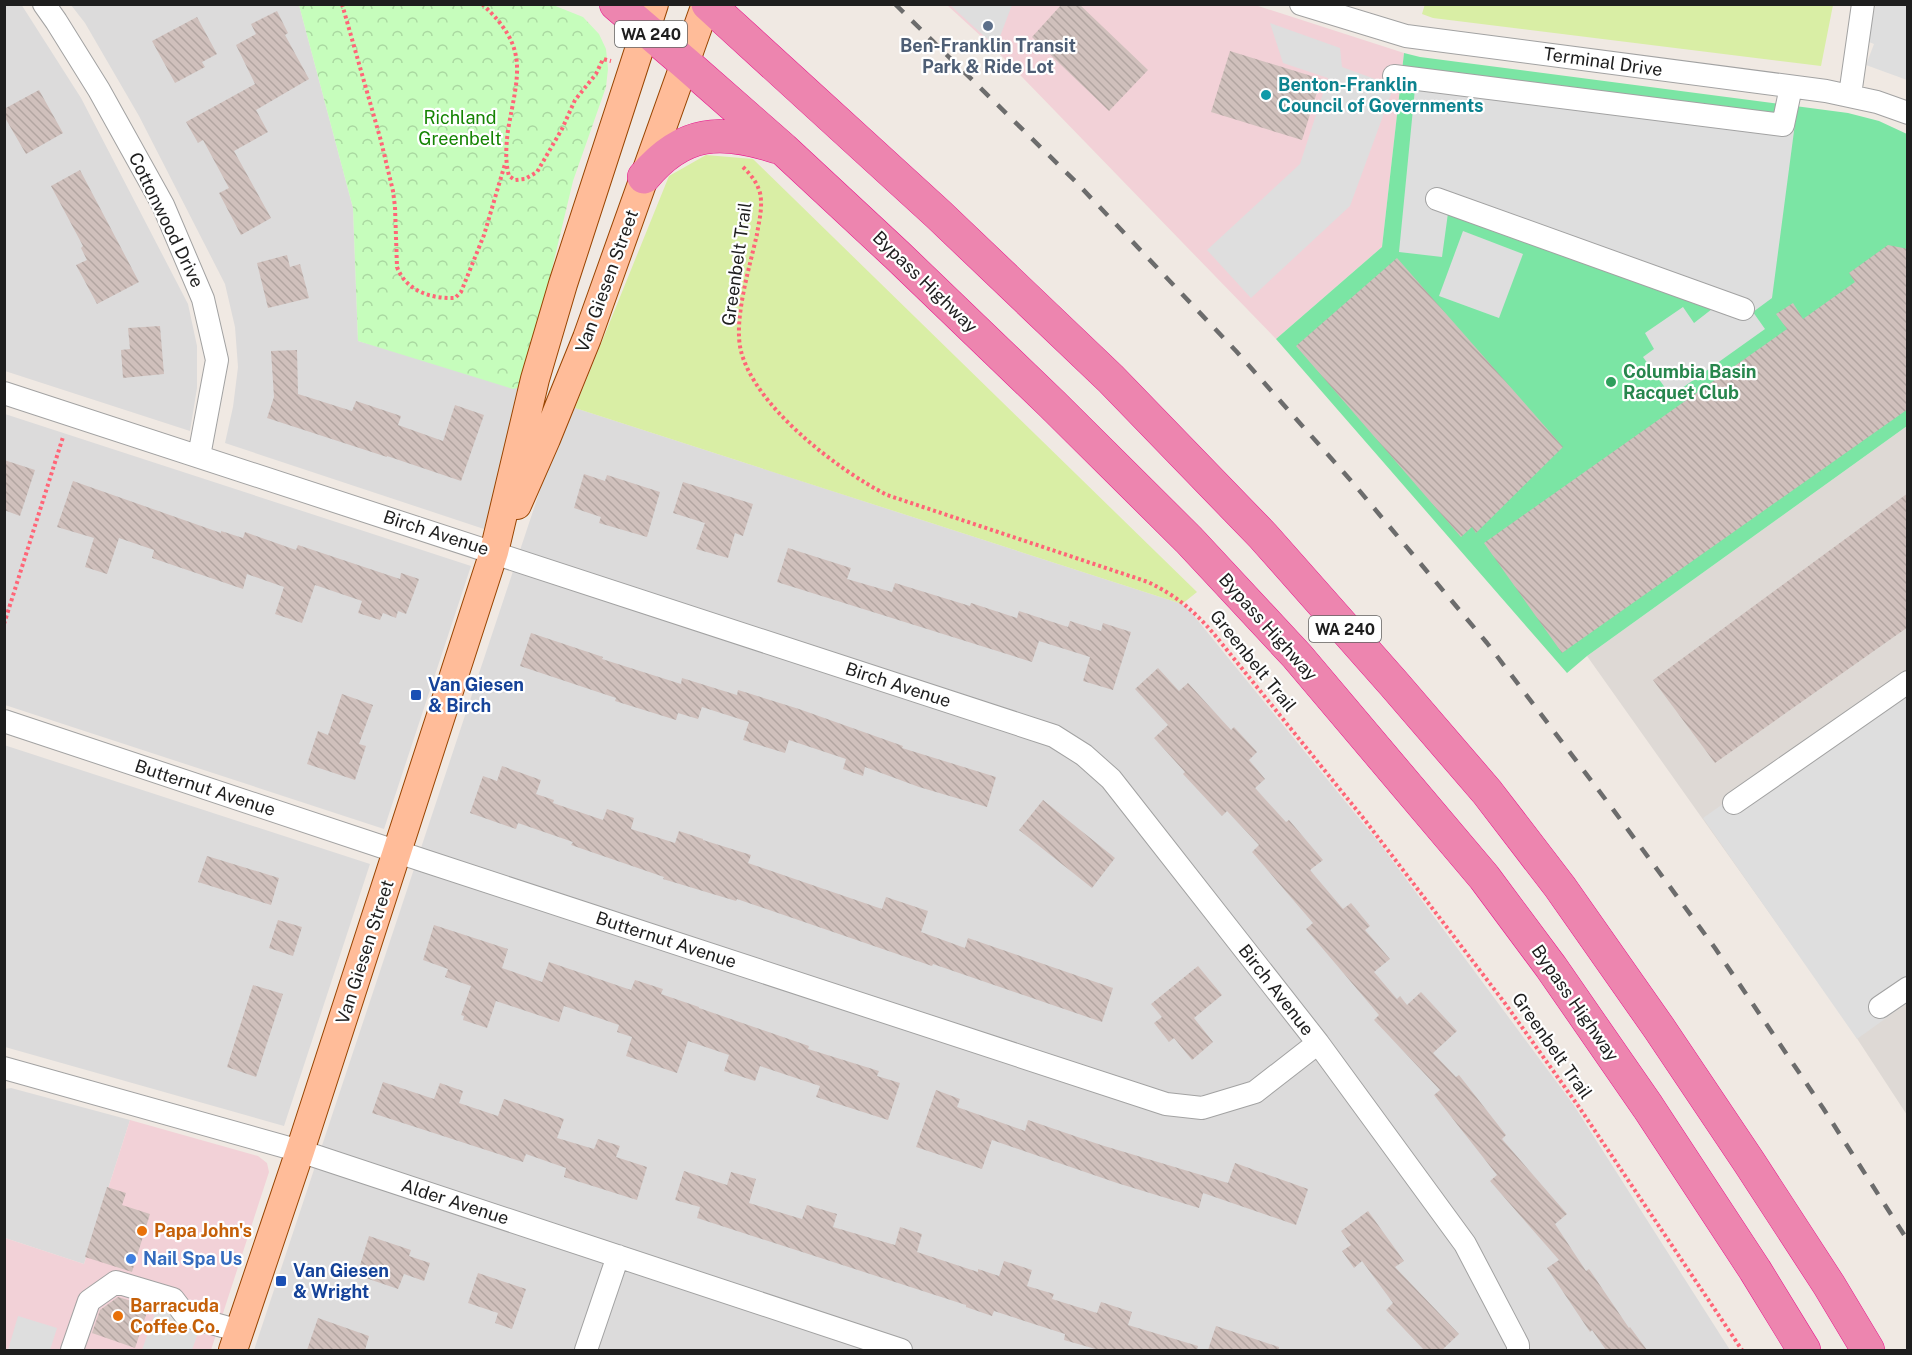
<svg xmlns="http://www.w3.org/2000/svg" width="1912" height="1355" font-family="'Public Sans',sans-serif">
	<defs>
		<pattern id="park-crowns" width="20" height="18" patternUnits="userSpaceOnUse" patternTransform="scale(1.5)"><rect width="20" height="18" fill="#c6fdbc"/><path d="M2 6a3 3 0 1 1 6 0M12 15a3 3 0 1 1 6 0" fill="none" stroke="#aad8a1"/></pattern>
		<pattern id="building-back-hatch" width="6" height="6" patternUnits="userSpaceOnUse" patternTransform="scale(1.5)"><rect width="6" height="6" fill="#d0c0bc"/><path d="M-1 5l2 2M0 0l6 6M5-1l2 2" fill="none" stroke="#b2a5a1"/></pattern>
	</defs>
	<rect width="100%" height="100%" fill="#f0e9e3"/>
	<path fill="#dcdbdb" d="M21,4l60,94 107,206 9,42v42l-7,43 -185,-60 -1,-366z
		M71,5h228l54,203 5,133 166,45 -40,143 -259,-86 8,-36 5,-40 -3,-40 -10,-43 -86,-168 -54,-93z
		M572,407l610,197 8,7 190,233 193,260 157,246h-1476l302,-908z
		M5,414l466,152 -87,263 -379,-124z
		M4,745l366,119 -86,262 -279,-79z
		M11,1088l119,32 -46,144 -79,-26v-149z"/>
	<path fill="#f2d1d7" d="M947,5h308l149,48 -22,194 -106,92 -281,-290z
		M130,1120l128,36 9,7 2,9 -58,178h-206v-112l79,26z"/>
	<path fill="#ded9d5" d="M1907,426v689l-66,-101 -254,-358z"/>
	<path fill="#d9eea5" d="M1425,4h408v1l-12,61 -388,-48 -11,-4z
		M706,155l47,4 444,433 -15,12 -607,-196 94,-232z"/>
	<path fill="url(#park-crowns)" d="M299,5h254l30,12 16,17 7,15 2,20 -2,18 -33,94 -49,205 -11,3 -155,-48 -5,-133z"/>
	<path fill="#7be5a4" d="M1404,53l16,4 428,56 31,8 28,13v292l-320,230 -20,17 -291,-334 106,-92z"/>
	<path fill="#dedede" d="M950,5h62l-16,42z
		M1876,5h31v75l-41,-15 8,-21 -10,-4z
		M1270,23l70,25 2,19 52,19 -44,120 -99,92 -44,-48 93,-86 28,-86 -45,-15z
		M1417,68l379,48 -24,182 -19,14 12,17 -94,67 -28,-39 11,-8 -9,-16 38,-26 11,16 18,-14 -264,-96 -6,44 -43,-5z
		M1463,231l60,23 -24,64 -60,-22z
		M1907,674v329l-50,36 -154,-221z
		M158,1304l45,15 -11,31h-50z
		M18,1316l39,12 -7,22h-42z"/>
	<path fill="url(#building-back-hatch)" d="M1062,4h17l69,66 -39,41 -77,-74z
		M277,11l11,22 -3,2 24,44 -53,31 12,22 -34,19 37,67 -30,17 -22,-42 10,-5 -26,-48 -5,3 -12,-21 69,-38 -19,-39 20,-11 -5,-10z
		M197,17l20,37 -15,8 3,5 -30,16 -23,-42z
		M1230,51l91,28 -19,61 -91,-28z
		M39,90l24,43 -37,21 -22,-38v-7z
		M80,170l59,112 -42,22 -21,-39 11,-5 -6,-12 2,-2 -32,-60z
		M1888,245l20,4v160l-346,244 -78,-110 303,-214 -11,-15 17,-11 10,16 52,-37 -6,-9z
		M287,255l3,12 10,-3 9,34 -41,10 -11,-45z
		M1397,258l166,189 -87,86 -4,-6 -11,10 -165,-191z
		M160,326l4,48 -41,4 -2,-28 9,-1 -2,-21z
		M297,350l1,44 54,17 4,-10 45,15 -3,9 45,16 12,-36 29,10 -23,66 -74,-25v1l-120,-39 7,-21 -3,-46z
		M4,460l31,10 -15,46 -16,-6z
		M584,474l21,7 2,-6 53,17 -13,45 -48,-14 2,-6 -27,-9z
		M73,481l148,52v-2l22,7 2,-6 51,18 2,-5 102,34 1,-6 18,6 -13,35 -8,-3 -2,7 -13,-5 -3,7 -22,-7 4,-12 -47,-16 -13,38 -27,-9 9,-27 -37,-13 -4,15 -91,-31 2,-8 -35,-12 -12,36 -22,-7 9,-29 -37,-11z
		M683,482l70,22 -10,32 -8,-3 -7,25 -32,-9 9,-26 -32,-10z
		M1908,493v134l-193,136 -62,-83z
		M788,548l63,20 -4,11 45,13 3,-9 75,23 1,-3 46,15 2,-7 49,16 2,-6 31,10 2,-8 28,9 -18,58 -30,-9 7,-24 -51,-16 -7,21 -255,-80z
		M531,633l72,24 -1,2 79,25 1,-6 55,17 1,-5 61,19 104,37 -1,2 94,29 -9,30 -68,-20 -54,-20 -2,9 -20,-7 3,-10 -57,-19 -4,13 -42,-13 6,-18 -47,-15 -4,12 -20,-6 -2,7 -61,-19 1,-3 -96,-32z
		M1158,668l21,23 9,-8 43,47 3,-3 23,25 -8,8 16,19 -10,9 31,34 3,-2 34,40 -13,10 33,39 8,-6 19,23 -5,4 25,29 -16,13 23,27 3,-3 7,9 14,-13 36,39 -24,22 23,24 3,-2 47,60 -4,4 65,75 -12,10 31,47 3,-2 40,59 1,-1 17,23h-41l-14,-20 -2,2 -43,-64 12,-8 -69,-79 7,-6 -63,-80 6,-5 -66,-70 5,-5 -73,-86 7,-6 -61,-71 7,-7 -32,-34 -5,5 -39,-42 2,-2 -31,-34 14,-13 -33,-36z
		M342,694l31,11 -14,39 7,2 -11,34 -48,-16 11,-33 10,4z
		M502,766l39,14 -5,14 18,6 -1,3 50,17 4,-11 27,9 -3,11 44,14 4,-12 24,8v1l48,15 -3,8 134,46 4,-12 42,14 -7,21 44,16 3,-10 145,50 -11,34 -169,-58 -1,2 -195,-67 -1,2 -73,-22 1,-2 -93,-32 2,-3 -55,-19 -2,6 -46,-16 13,-37 14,5z
		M1043,800l72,58 -23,30 -73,-58z
		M207,856l72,22 -8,27 -73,-23z
		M278,920l24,7 -9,29 -24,-8z
		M434,925l74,24 -6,19 40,14 7,-20 82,28 4,-10 28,9 -2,5 38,13v1l110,38 -1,3 71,22 -2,5 23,7 -12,37 -72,-23 4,-11 -60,-20 -5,15 -31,-10 5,-16 -41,-14 -11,32 -51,-17 6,-19 -15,-5 2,-7 -55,-19 -5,16 -63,-21 -9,27 -24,-8 1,-4 -3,-1 10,-29 -26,-9 3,-8 -25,-9z
		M1198,966l24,29 -28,23 19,24 -21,18 -18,-22 -5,4 -15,-19 8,-6 -11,-13z
		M253,985l30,9 -27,83 -29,-10z
		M383,1082l51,17 6,-16 23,8 -4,12 39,13 6,-17 60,20 -7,19 37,11 4,-10 22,7 -4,11 31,10 -10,33 -73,-23 2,-9 -40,-14 -3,8 -151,-49z
		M936,1090l24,9 -3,8 68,24 3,-11 73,25 127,38 7,-20 73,26 -12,36 -93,-32 -4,15 -82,-25 -125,-43 -10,29 -66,-22z
		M684,1171l43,14 4,-13 25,7 -7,24 53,16 5,-14 30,9 -4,13 41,12 21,6 5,-18 22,7 -5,18 61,20v-3l21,7 5,-15 28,9 -5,16 27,8 -2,5 45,14 4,-11 31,10 -4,13 70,21 -1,4h-98l-35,-10 1,-6 -71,-23 -2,5 -26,-9v-2l-269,-87 3,-11 -25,-7z
		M107,1187l19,6 -4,12 28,9 -18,58 -47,-15z
		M1368,1211l36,50 -9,6 64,67 -17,16h-18l-38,-40 7,-7 -31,-42 -8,7 -12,-17 9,-6 -10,-14z
		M369,1236l42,14 -2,6 21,7 -6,18 -20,-7 -6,15 -41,-14z
		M478,1273l48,16 -14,40 -17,-6 3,-10 -30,-10z
		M118,1297l31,9 -14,42 -43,-15 8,-23z
		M318,1318l51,18 -4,14h-58z
		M1216,1326l63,21v3h-71z"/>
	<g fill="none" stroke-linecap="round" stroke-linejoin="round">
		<g stroke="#a2a2a2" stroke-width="24">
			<path id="minor" d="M44,4l12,17 43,69 64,115 40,94 14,61 -18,96
				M1301,4l105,32 420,55 51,11 31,11
				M1394,76l389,49 8,-38
				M1850,95l13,-91
				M1437,199l306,110
				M4,393l1050,343 30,19 27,24 207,264 147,201 53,101v5
				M4,721l421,140 741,243 36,4 53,-16 63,-49
				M1734,803l174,-121
				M1880,1007l28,-19
				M4,1068l296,83 601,199
				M72,1350l17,-49 27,-19 57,17 13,17 54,15
				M586,1350l32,-94"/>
		</g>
		<g stroke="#984400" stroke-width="30">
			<path id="major" d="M517,505l29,-66 41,-101 119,-334
				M233,1350l67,-199 194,-599 41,-173 28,-95 91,-280"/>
		</g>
		<g stroke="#e7178c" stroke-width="34">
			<path id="highway" d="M616,4l69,59 98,86 114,106 155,149 137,136 108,116 187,221 67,90 97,140 107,163 49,80
				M708,4l230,210 173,165 152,157 131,148 93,108 73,95 99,141 90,134 80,123 39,65
				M644,177c39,-47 77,-48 133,-30"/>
		</g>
		<path stroke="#ff6577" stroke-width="4" stroke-dasharray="3 3" stroke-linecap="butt" d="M342,4l39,137 12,50 2,16 2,60c9,24 34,32 58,31l6,-6 23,-57 21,-71
			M482,4c48,44 36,69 26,126 -2,16 -3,31 1,46l6,4 10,-1 12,-7 25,-43 13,-29 21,-26 7,-15 8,2
			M743,167c8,8 14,15 17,26 3,14 -1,28 -3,41 -7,32 -24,86 -16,117 14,56 97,119 146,144l261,87c30,15 44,27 66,52l150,185 140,183 75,105 163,243
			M4,624l59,-187"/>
		<use href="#minor" stroke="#fff" stroke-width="22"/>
		<use href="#major" stroke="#ffbc99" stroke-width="28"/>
		<use href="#highway" stroke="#ed85af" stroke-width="33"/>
		<path stroke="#6c6c6c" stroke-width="4.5" stroke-dasharray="12 12" stroke-linecap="butt" d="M895,4l180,177 161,170 117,132 134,160 125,165 103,140 108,160 85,133"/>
	</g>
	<circle fill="#5c6f8a" stroke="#fff" stroke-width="2" cx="988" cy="26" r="6"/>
	<circle fill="#0f9aa8" stroke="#fff" stroke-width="2" cx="1266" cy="95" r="6"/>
	<circle fill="#2e9e5b" stroke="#fff" stroke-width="2" cx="1611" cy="382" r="6"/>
	<g fill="#1a4fb4" stroke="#fff" stroke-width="2">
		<rect x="410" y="689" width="12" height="12" rx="3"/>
		<rect x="275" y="1275" width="12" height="12" rx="3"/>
	</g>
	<g fill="#e8710a" stroke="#fff" stroke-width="2">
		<circle cx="142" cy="1231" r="6"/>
		<circle cx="118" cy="1316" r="6"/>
	</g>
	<circle fill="#3f7fe0" stroke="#fff" stroke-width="2" cx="131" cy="1259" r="6"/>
	<g text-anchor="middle" stroke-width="4.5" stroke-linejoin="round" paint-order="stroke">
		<g fill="#fff" stroke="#626262" stroke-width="1.5">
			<rect x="615" y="21" width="72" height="26" rx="4.5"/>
			<rect x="1309" y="616" width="72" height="26" rx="4.5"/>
		</g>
		<g font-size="16" font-weight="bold" fill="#1e1e1e">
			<text x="651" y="40">WA 240</text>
			<text x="1345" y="635">WA 240</text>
		</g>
		<g font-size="18" font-weight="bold" fill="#4e5e75" stroke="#fff">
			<text x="988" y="52">Ben-Franklin Transit<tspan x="988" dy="21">Park &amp; Ride Lot</tspan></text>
		</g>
		<g font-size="18" fill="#1e1e1e" stroke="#fff">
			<text transform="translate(1603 62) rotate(8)" y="6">Terminal Drive</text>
			<text transform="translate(166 220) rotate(64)" y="6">Cottonwood Drive</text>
			<text transform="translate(737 264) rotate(-82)" y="6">Greenbelt Trail</text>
			<text transform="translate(607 281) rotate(-70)" y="6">Van Giesen Street</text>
			<text transform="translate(925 282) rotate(44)" y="6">Bypass Highway</text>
			<text transform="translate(436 533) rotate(18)" y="6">Birch Avenue</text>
			<text transform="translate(1268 627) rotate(48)" y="6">Bypass Highway</text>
			<text transform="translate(1253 661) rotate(51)" y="6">Greenbelt Trail</text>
			<text transform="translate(898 685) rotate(18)" y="6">Birch Avenue</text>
			<text transform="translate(205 788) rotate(18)" y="6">Butternut Avenue</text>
			<text transform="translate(666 940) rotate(18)" y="6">Butternut Avenue</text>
			<text transform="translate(365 952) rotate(-72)" y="6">Van Giesen Street</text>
			<text transform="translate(1276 990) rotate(52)" y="6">Birch Avenue</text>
			<text transform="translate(1575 1003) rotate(55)" y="6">Bypass Highway</text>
			<text transform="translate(1552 1046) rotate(55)" y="6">Greenbelt Trail</text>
			<text transform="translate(455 1202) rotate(18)" y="6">Alder Avenue</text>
		</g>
		<g font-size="18" font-weight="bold" fill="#0d838f" stroke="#fff" text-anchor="start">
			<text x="1278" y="91">Benton-Franklin<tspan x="1278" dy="21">Council of Governments</tspan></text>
		</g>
		<g font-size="18" fill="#158403" stroke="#fff">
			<text x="460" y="124">Richland<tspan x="460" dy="21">Greenbelt</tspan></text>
		</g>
		<g font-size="18" font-weight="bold" fill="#27864d" stroke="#fff" text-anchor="start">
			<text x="1623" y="378">Columbia Basin<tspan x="1623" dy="21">Racquet Club</tspan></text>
		</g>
		<g font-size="18" font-weight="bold" fill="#164399" stroke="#fff" text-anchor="start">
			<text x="428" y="691">Van Giesen<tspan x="428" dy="21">&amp; Birch</tspan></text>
			<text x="293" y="1277">Van Giesen<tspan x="293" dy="21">&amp; Wright</tspan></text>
		</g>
		<g font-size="18" font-weight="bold" fill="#c56008" stroke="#fff" text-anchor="start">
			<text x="154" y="1237">Papa John's</text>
			<text x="130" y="1312">Barracuda<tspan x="130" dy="21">Coffee Co.</tspan></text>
		</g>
		<g font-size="18" font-weight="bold" fill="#366cbe" stroke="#fff" text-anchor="start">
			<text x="143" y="1265">Nail Spa Us</text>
		</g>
	</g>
	<rect width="1912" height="1355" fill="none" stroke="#1e1e1e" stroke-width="12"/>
</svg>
